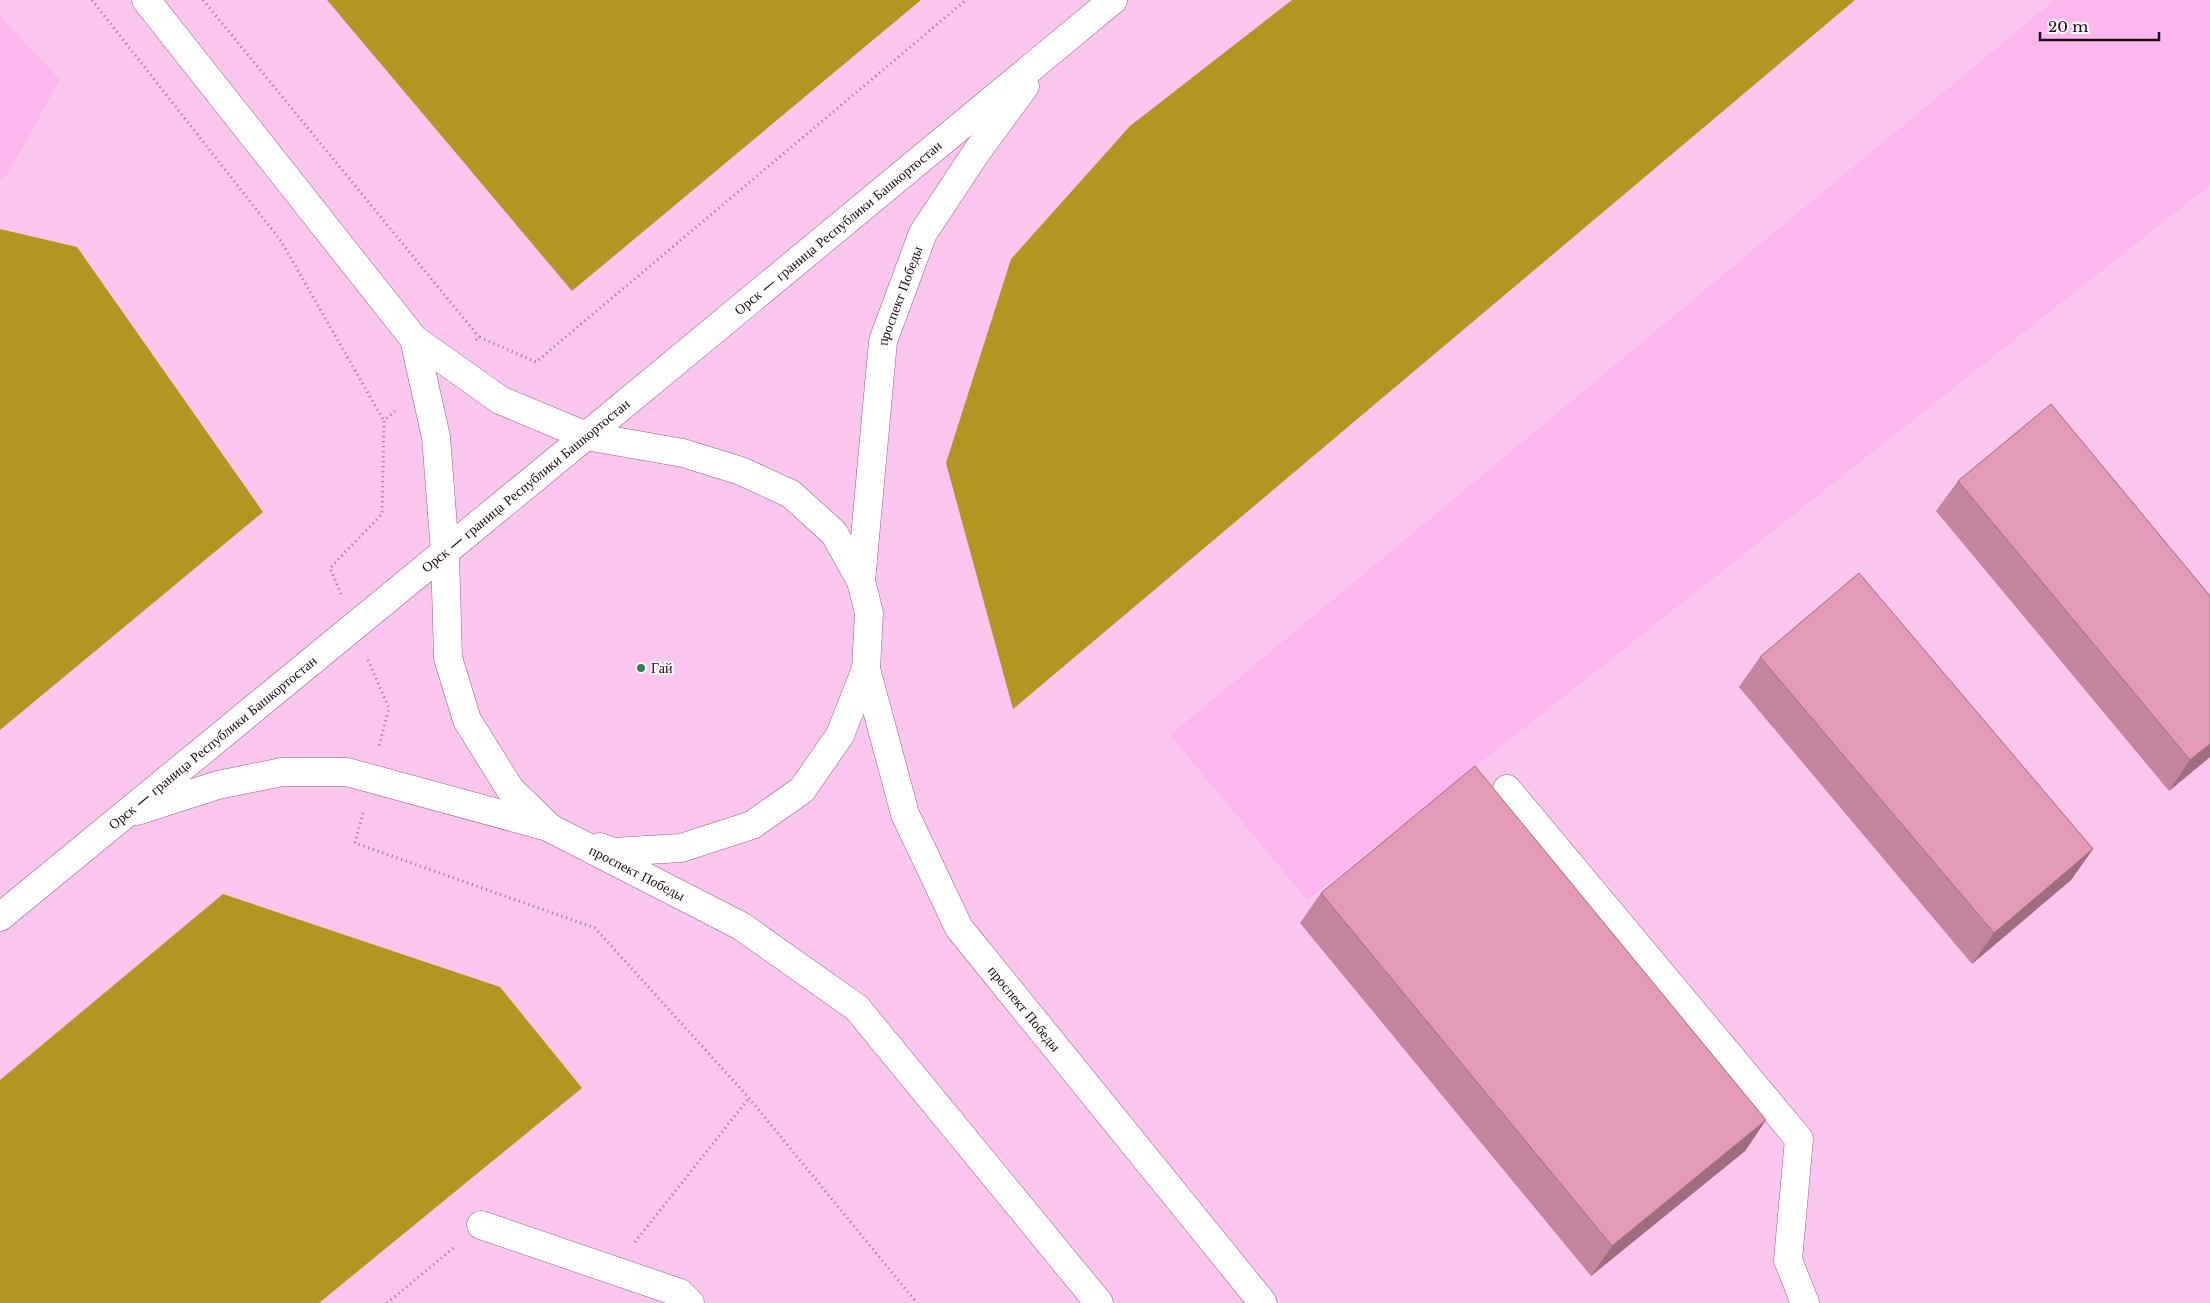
<svg xmlns="http://www.w3.org/2000/svg" width="2210" height="1303" font-family="'Libre Baskerville',serif">
	<rect width="100%" height="100%" fill="#fac6ed"/>
	<path fill="#feb7ed" d="M2054,0h156v185l-903,715 -137,-165z
		M0,16l60,64 -51,92 -9,8z"/>
	<path fill="#b19722" d="M327,0h594l-349,291z
		M1292,0h563l-842,709 -67,-246 65,-204 119,-133z
		M0,229l77,18 186,265 -263,218z
		M223,894l277,93 82,101 -263,215h-319v-223z"/>
	<g fill="none" stroke-linecap="round" stroke-linejoin="round">
		<g stroke="#975e8b" stroke-width="29">
			<path id="minor" d="M146,0l268,339 86,61 86,36
				M414,339l22,98 9,115
				M1507,789l292,350 -11,121 17,43
				M481,1225l199,68 10,10"/>
		</g>
		<g stroke="#975e8b" stroke-width="29">
			<g id="major">
				<path d="M586,436l97,17 58,18 50,23 43,39 27,48 8,32 -3,56 -26,66 -38,55 -50,35 -71,23 -68,4 -13,-5"/>
				<path d="M445,552l3,106 19,62 43,69 37,36"/>
				<path id="s1" d="M861,581l22,-240 40,-108 55,-83 47,-64"/>
				<path id="s2" d="M866,669l39,145 54,114 304,375"/>
				<path id="s3" d="M137,811l81,-26 64,-13h65l201,55 193,99 116,82 242,295"/>
				<path id="s4" d="M0,917l586,-481 527,-436"/>
			</g>
		</g>
		<path stroke="#956f8c" stroke-width="3" stroke-dasharray="1 4" stroke-linecap="butt" d="M92,0l189,241 103,180
			M203,0l276,337
			M476,340l3,-3 57,25 430,-362
			M341,594l-11,-26 52,-54 2,-93 11,-10
			M368,660l21,48 -10,38
			M363,813l-8,30 240,85 154,170 168,205
			M635,1242l114,-144
			M387,1303l69,-57"/>
		<use href="#minor" stroke="#fff" stroke-width="28"/>
		<use href="#major" stroke="#fff" stroke-width="28"/>
	</g>
	<path fill="#c4849d" d="M1958,481l252,276 -41,34 -233,-280z
		M1760,657l333,192 -22,31 -99,84 -233,-277z
		M1321,893l445,227 -21,31 -154,125 -291,-353z"/>
	<path fill="#a06c7f" d="M2210,744v13l-41,34 21,-31z
		M2093,849l-22,31 -99,84 22,-31z
		M1766,1120l-21,31 -154,125 21,-30z"/>
	<path fill="#e49ab6" stroke="#a06c7f" d="M2051,404l159,192v148l-20,16 -232,-279z
		M1859,573l234,276 -99,84 -234,-276z
		M1475,766l291,354 -154,126 -291,-353z"/>
	<circle fill="#2d7f51" stroke="#fef7fc" stroke-width="2" cx="641" cy="668" r="5"/>
	<g text-anchor="middle" stroke-width="4" stroke-linejoin="round" paint-order="stroke">
		<g font-size="14" fill="#1e091a" stroke="#fef7fc">
			<text dy="5" stroke="none"><textPath href="#s4" startOffset="1085">Орск — граница Республики Башкортостан</textPath></text>
			<text dy="5" stroke="none"><textPath href="#s1" startOffset="289">проспект Победы</textPath></text>
			<text dy="5" stroke="none"><textPath href="#s4" startOffset="680">Орск — граница Республики Башкортостан</textPath></text>
			<text dy="5" stroke="none"><textPath href="#s4" startOffset="275">Орск — граница Республики Башкортостан</textPath></text>
			<text dy="5" stroke="none"><textPath href="#s3" startOffset="524">проспект Победы</textPath></text>
			<text dy="5" stroke="none"><textPath href="#s2" startOffset="380">проспект Победы</textPath></text>
		</g>
		<g font-size="14" fill="#1e091a" stroke="#fef7fc" text-anchor="start">
			<text x="651" y="673">Гай</text>
		</g>
	</g>
	<path d="M2040 32v8h119v-8" fill="none" stroke="#1e091a" stroke-width="2.5"/>
	<text x="2048" y="32" font-size="15" fill="#1e091a" stroke="#fef7fc" stroke-width="4" paint-order="stroke">20 m</text>
</svg>
